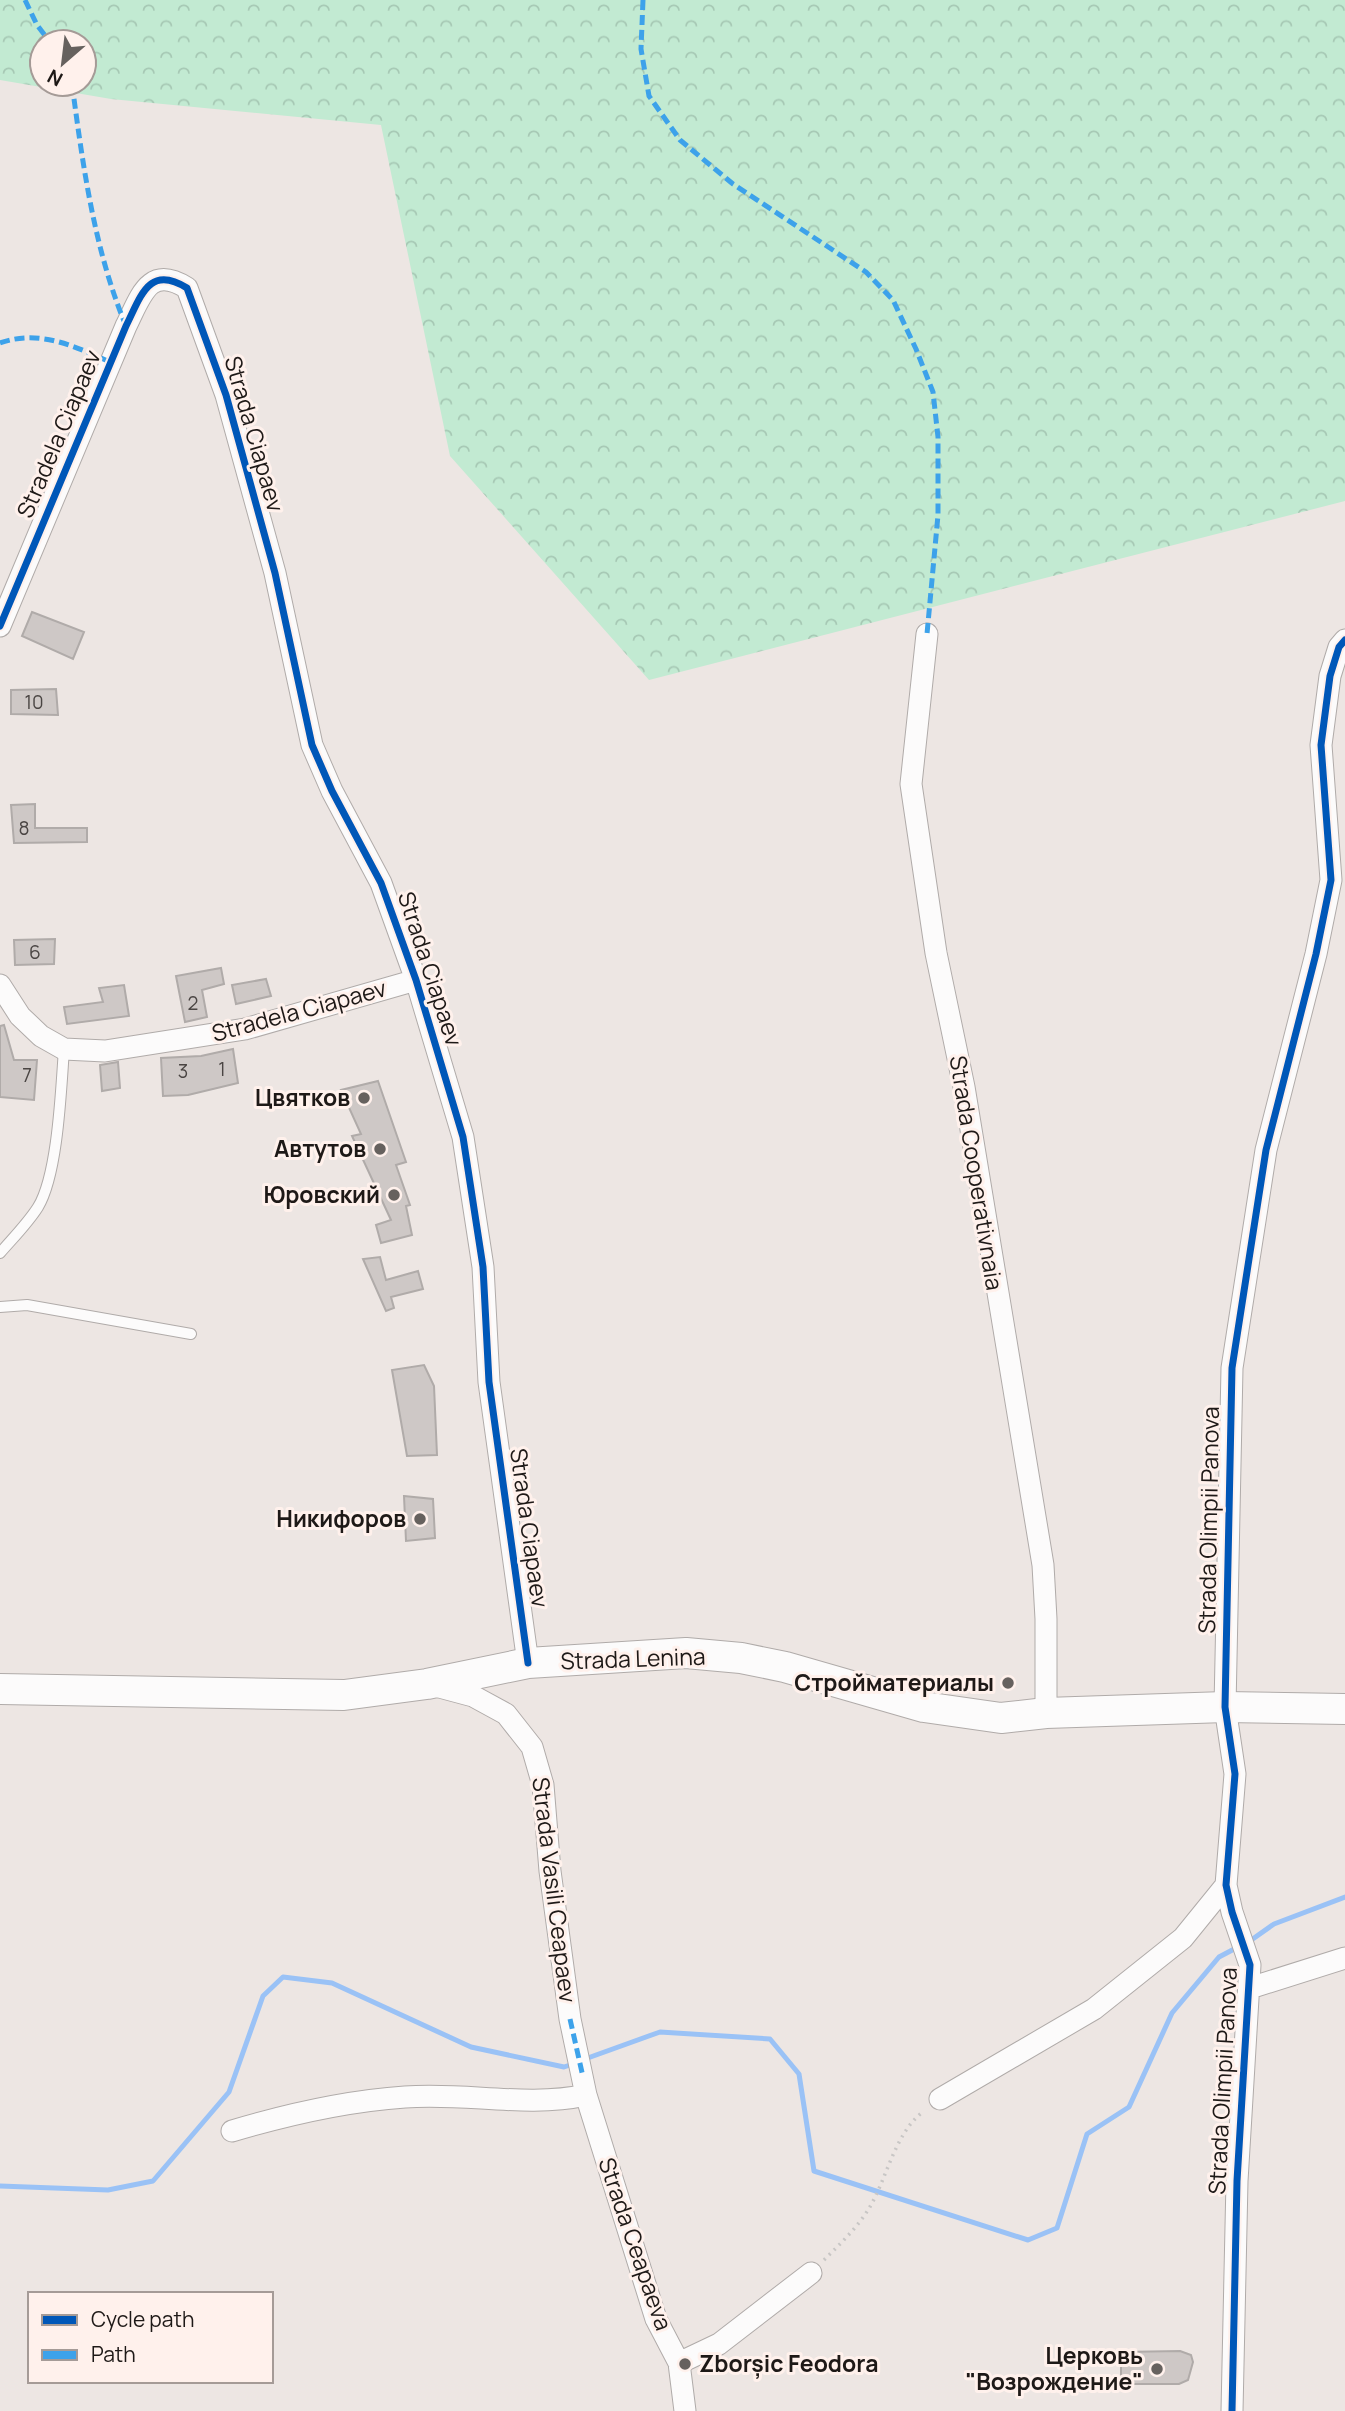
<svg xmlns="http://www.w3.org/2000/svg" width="1345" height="2411" font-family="Manrope,sans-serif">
	<defs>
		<pattern id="forest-crowns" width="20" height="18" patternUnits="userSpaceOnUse" patternTransform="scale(1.75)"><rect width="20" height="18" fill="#c2ead2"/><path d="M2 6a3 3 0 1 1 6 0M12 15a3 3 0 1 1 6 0" fill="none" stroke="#a6c8b4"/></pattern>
	</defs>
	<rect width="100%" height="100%" fill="#ede6e3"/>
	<path fill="url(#forest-crowns)" fill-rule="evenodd" d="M0,0h1345v501l-696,179 -199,-224 -69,-331 -270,-26 -111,-19zM42,42h42v42h-42z"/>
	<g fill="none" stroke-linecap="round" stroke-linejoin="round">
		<path stroke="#9ac2f6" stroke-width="5" d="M1247,1943l27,-19 71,-27
			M585,2059l75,-27 110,7 29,35 15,97 214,69 29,-12 30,-94 42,-27 43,-94 47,-56 19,-10
			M0,2186l108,4 45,-9 76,-89 34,-96 20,-19 49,6 139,64 93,20 12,-4"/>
	</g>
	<path fill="#cec8c6" stroke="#b0aba9" stroke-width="2" d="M32,612l52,20 -11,27 -51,-23z
		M56,689l2,26 -47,-1v-24z
		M35,804v24h52v14l-73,1 -3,-38z
		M55,939l-1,25 -39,1 -1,-25z
		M221,968l3,16 -22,6 5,27 -22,5 -9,-46z
		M266,979l5,17 -35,8 -4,-19z
		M124,985l5,31 -62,8 -3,-17 39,-5 -4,-14z
		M4,1025l10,35h23l-3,40 -34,-3v-71z
		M233,1049l5,34 -50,12 -25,1 -2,-38 40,-2z
		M118,1062l2,26 -18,3 -2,-26z
		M378,1081l28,81 -10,3 14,40 -4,1 6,29 -31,8 -5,-18 15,-5 -39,-84 9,-2 -20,-44z
		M380,1257l6,23 32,-9 5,18 -32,8 3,11 -8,3 -23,-52z
		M424,1365l10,21 3,69 -30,1 -15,-86z
		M404,1496l29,3 2,39 -29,3z
		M1180,2351l11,4 2,7 -5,18 -9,4h-58v-32z"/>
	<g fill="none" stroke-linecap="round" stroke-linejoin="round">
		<g stroke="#b0aba9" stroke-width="12">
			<path id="lane" d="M0,1253c13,-15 28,-30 38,-46 20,-33 23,-118 26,-158
				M0,1307l27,-2 164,29"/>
		</g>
		<g stroke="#b0aba9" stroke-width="23">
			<path id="street" d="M0,626l126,-300c15,-30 23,-62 61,-38l39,107 49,178 37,172 20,46 49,92 35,97 47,157 20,130 6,115 39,281
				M927,634l-16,150 25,169 28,134 79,478 3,54v94
				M0,985l20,31 21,20 23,13 41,2 140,-22 171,-49
				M432,1685l41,11 33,18 26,33 11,38 7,86 20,148 16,76 70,224 23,44 6,48
				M1250,1988l95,-30
				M940,2099l154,-90 89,-71 43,-53
				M232,2131c57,-17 115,-30 173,-34 61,-5 121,11 181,-2
				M679,2363l40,-19 92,-71
				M1232,2411l5,-230 13,-216 -18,-53 -6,-27 9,-111 -10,-67 7,-339 34,-218 50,-196 15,-74 -10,-135 9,-69 9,-29 6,-7"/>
		</g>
		<g stroke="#b0aba9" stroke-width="32">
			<path id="secondary" d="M0,1689l344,6 83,-11 101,-21 158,-10 55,5 44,9 139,40 77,11 45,-5 179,-6 120,2"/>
		</g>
		<path stroke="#c8c6c5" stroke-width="3.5" stroke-dasharray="2 5" stroke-linecap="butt" d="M824,2260c16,-16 32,-31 44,-50 19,-30 26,-77 56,-99"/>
		<use href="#lane" stroke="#fcfbfb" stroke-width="10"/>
		<use href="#street" stroke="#fcfbfb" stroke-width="21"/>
		<use href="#secondary" stroke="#fcfbfb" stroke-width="30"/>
		<path stroke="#3da2ea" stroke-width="5" stroke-dasharray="10 5" stroke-linecap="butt" d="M25,0l12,25 13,17
			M643,0l-2,49 8,47 31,44 53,44 133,88 27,28 23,49 17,43 5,45v78l-11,119
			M72,84c11,82 22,165 54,242
			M0,343c39,-14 74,3 110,19
			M570,2019l13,58"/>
		<g stroke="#fff1ec" stroke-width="11">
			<path id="cycleway" d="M0,626l126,-300c15,-30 23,-62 61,-38l39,107 49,178 37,172 20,46 49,92 35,97 47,157 20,130 6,115 39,281
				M1232,2411l5,-230 13,-216 -18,-53 -6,-27 9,-111 -10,-67 7,-339 34,-218 50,-196 15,-74 -10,-135 9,-69 9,-29 6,-7"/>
		</g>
		<use href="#cycleway" stroke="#0057b8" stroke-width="7"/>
	</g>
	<g fill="#66615e" stroke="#fff1ec" stroke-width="2.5">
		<circle cx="364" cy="1098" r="7"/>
		<circle cx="380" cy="1149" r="7"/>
		<circle cx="394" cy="1195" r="7"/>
		<circle cx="420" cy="1519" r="7"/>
		<circle cx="1008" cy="1683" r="7"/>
		<circle cx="685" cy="2364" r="7"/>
		<circle cx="1157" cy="2369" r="7"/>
	</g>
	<g text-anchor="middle" stroke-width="6" stroke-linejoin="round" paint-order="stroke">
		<g font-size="19" fill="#4a4543">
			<text x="34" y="709">10</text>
			<text x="24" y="835">8</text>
			<text x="35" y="959">6</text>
			<text x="193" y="1010">2</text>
			<text x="222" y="1076">1</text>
			<text x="183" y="1078">3</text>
			<text x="27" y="1082">7</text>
		</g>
		<g font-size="23" fill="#1e1917" stroke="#fff1ec">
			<text transform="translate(59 434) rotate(-67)" y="8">Stradela Ciapaev</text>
			<text transform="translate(254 434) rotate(74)" y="8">Strada Ciapaev</text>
			<text transform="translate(430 969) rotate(72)" y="8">Strada Ciapaev</text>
			<text transform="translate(299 1011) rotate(-15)" y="8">Stradela Ciapaev</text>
			<text transform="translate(976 1173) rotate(81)" y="8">Strada Cooperativnaia</text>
			<text transform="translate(1209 1520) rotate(-89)" y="8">Strada Olimpii Panova</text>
			<text transform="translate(529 1528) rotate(82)" y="8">Strada Ciapaev</text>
			<text transform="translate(633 1659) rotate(-2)" y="8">Strada Lenina</text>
			<text transform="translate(554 1890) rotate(83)" y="8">Strada Vasili Ceapaev</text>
			<text transform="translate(1223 2081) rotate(-87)" y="8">Strada Olimpii Panova</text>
			<text transform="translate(635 2244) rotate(71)" y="8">Strada Ceapaeva</text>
		</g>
		<g font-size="23" font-weight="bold" fill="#1e1917" stroke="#fff1ec" text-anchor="end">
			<text x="350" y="1106">Цвятков</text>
			<text x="366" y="1157">Автутов</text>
			<text x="380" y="1203">Юровский</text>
			<text x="406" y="1527">Никифоров</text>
			<text x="994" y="1691">Стройматериалы</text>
			<text x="1143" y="2364">Церковь<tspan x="1143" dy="26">"Возрождение"</tspan></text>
			<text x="699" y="2372" text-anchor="start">Zborșic Feodora</text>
		</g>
	</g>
	<rect x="28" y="2292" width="245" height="91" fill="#fff1ec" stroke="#a59b97" stroke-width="2"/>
	<rect x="42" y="2315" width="35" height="10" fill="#0057b8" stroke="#a59b97" stroke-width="2"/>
	<text x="91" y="2327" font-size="21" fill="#1e1917">Cycle path</text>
	<rect x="42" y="2350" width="35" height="10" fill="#3da2ea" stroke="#a59b97" stroke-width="2"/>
	<text x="91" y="2362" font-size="21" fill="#1e1917">Path</text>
	<g transform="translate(63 63) rotate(208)"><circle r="33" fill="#fff1ec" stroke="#a59b97" stroke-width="2"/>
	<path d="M0-5L12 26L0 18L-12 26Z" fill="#66615e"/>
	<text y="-10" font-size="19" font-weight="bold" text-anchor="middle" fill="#1e1917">N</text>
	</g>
</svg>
